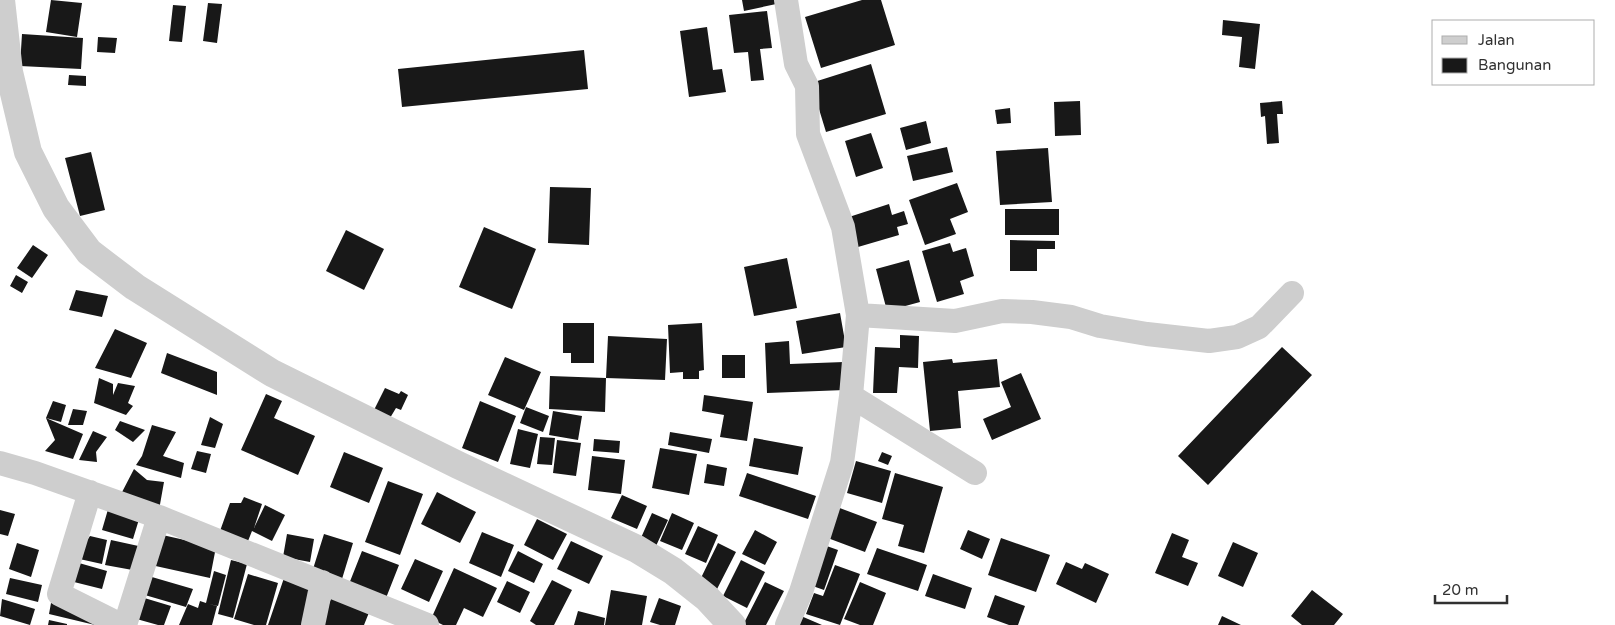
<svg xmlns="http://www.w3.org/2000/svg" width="1615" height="625" font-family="'Varela Round',sans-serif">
	<rect width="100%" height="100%" fill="#fff"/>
	<path fill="#181818" d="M51,0l31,3 -5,34 -31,-5z
		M742,0h39v3l-37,8z
		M862,0h19l14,45 -74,23 -16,-51z
		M208,3l14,1 -5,39 -14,-2z
		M173,5l13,1 -4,36 -13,-1z
		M767,11l5,37 -12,1 4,31 -13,1 -3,-29 -14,1 -5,-38z
		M1223,20l37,4 -5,45 -16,-2 3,-30 -20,-2z
		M707,27l6,43 9,-1 4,23 -37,5 -9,-66z
		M22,34l61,4 -2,31 -61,-3z
		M98,37l19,1 -2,15 -18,-1z
		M584,50l4,39 -186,18 -4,-38z
		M871,64l15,50 -60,18 -15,-49z
		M69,75l17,1v10l-18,-1z
		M1080,101l1,34 -26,1 -1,-34z
		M1282,101l1,13h-6l2,29 -12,1 -2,-28 -4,1 -1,-14z
		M1010,108l1,15 -14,1 -2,-14z
		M926,121l5,22 -25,7 -6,-22z
		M871,133l12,35 -27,9 -11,-36z
		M947,147l6,25 -40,9 -6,-25z
		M1048,148l4,54 -52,3 -4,-54z
		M91,152l14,58 -25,6 -15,-58z
		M957,183l11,29 -18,7 6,15 -31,11 -16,-45z
		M550,187l41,1 -2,57 -41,-2z
		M889,204l3,11 12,-4 4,13 -11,3 2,8 -41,12 -9,-30z
		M1005,209h54v26h-54z
		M484,227l52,22 -24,60 -53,-22z
		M346,230l38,19 -20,41 -38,-19z
		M1010,240l45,1v8h-18v22h-27z
		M950,243l3,9 13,-4 8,28 -14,5 4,13 -27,8 -15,-51z
		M33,245l15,10 -16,23 -15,-10z
		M787,258l10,50 -43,8 -10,-49z
		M909,260l11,42 -33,9 -11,-42z
		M16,275l12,7 -6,11 -12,-7z
		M76,290l32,6 -6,21 -33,-7z
		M840,313l6,34 -44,7 -6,-33z
		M563,323h31v40h-23v-10h-8z
		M702,323l2,47 -5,1v8h-16v-7l-13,1 -2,-48z
		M115,329l32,14 -16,35 -36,-10z
		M900,335l19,1 -1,32 -19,-1 -2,26h-24l2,-46 25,1z
		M608,336l59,3 -2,41 -59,-2z
		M789,341l1,23 54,-2 1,28 -78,3 -2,-50z
		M1282,347l30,28 -104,110 -30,-29z
		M167,353l50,19v23l-56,-22z
		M722,355h23v23h-23z
		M505,357l36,15 -17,38 -36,-15z
		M952,359l1,4 44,-4 3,28 -42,4 3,37 -31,3 -7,-69z
		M1021,373l20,46 -49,21 -9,-21 28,-12 -10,-25z
		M550,376l56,2 -1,34 -56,-3z
		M99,378l14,6v11l5,-12 17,3 -7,17 5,3 -7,9 -32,-12z
		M385,388l14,6 2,-3 7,4 -7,15 -5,-2 -6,10 -16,-8z
		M266,394l16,7 -8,17 41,18 -17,39 -57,-25z
		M704,395l49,7 -6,39 -27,-4 4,-22 -22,-4z
		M53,401l13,4 -5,17 -15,-4 37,16 -10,25 -28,-8 10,-11 -9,-22z
		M480,401l36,15 -18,46 -36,-14z
		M526,407l23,9 -6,16 -23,-9z
		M73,409l14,2 -4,14h-15z
		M553,411l29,5 -4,24 -29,-5z
		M210,417l13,7 -8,24 -14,-3z
		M120,421l25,9 -12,12 -18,-12z
		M152,425l24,7 -13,24 21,7 -3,15 -45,-13 6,-9z
		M518,429l20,5 -8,34 -20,-4z
		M93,431l14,6 -11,15 1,10 -18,-2z
		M670,432l42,7 -3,14 -41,-8z
		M540,437l15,1 -3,27 -15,-1z
		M754,438l49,9 -5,28 -49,-9z
		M594,439l26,2 -1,12 -26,-2z
		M557,440l24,3 -5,33 -23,-3z
		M660,448l37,6 -8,41 -37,-7z
		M197,451l14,3 -5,19 -15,-4z
		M344,452l39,16 -14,35 -39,-16z
		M882,452l10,4 -4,9 -10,-4z
		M592,456l33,4 -4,34 -33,-4z
		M856,461l35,10 -9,32 -35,-10z
		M707,464l20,4 -3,18 -20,-3z
		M134,469l13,11 17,2 -5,28 -39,-14z
		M747,473l69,23 -8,23 -69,-23z
		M895,473l48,14 -19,66 -26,-7 6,-21 -22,-6z
		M388,481l35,13 -23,61 -35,-13z
		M437,492l39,20 -16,31 -39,-19z
		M622,495l25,11 -10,23 -26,-11z
		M244,497l18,7 -8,24 11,-23 20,10 -13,26 -20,-10 -4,10 -28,-10 10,-28h11z
		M109,506l31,10 -7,23 -31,-9z
		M837,507l40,15 -12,30 -40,-15z
		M0,510l15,4 -7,22 -8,-2z
		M652,513l16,7 -12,26 -16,-6z
		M672,513l22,10 -12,27 -22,-9z
		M537,519l30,15 -14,26 -29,-15z
		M698,526l20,9 -12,28 -21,-9z
		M755,530l22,12 -12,23 -23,-11z
		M968,530l22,9 -8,20 -22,-10z
		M482,532l32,13 -13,32 -32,-14z
		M1172,533l17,7 -7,17 16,6 -10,23 -33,-13z
		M158,534l58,13 -6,31 -59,-13z
		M287,534l27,5 -4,23 -27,-5z
		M324,534l29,9 -11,36 -29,-10z
		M90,536l17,4 -5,24 -27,-6z
		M1001,538l49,17 -14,37 -48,-17z
		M111,540l32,7 -5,24 -33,-6z
		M571,541l32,15 -14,28 -32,-15z
		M1233,542l25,11 -15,34 -25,-11z
		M17,543l22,7 -8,27 -22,-8z
		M718,543l18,9 -20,39 -17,-9z
		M821,544l17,6 -14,40 -17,-6z
		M877,548l50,17 -9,26 -51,-17z
		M362,551l37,14 -13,33 -37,-14z
		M518,551l25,13 -9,19 -26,-12z
		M415,559l28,12 -14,31 -28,-13z
		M231,560l16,4 -14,54 -15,-4z
		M741,560l24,12 -18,36 -24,-12z
		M1066,562l16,7 3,-6 24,11 -13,29 -40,-19z
		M79,563l28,8 -5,18 -28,-7z
		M835,565l25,9 -20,51 -34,-11 8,-21 9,3z
		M454,568l43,20 -14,29 -19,-9 -8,17h-13l-12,-6z
		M214,571l12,4 -8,31 -9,-2 8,2 -5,19h-33l9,-21 10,4 2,-7 6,2z
		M248,574l30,9 -12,42h-12l-20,-6z
		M933,574l39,14 -7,21 -40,-13z
		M145,575l48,14 -7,18 -48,-14z
		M10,578l32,7 -4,17 -32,-8z
		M284,578l34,12 -13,35h-37z
		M552,580l20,10 -18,35h-18l-6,-4z
		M507,581l23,11 -10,21 -23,-11z
		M765,582l19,9 -18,34h-23z
		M860,582l26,11 -13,32h-13l-16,-6z
		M611,590l36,6 -5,29h-37z
		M1312,590l31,24 -9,11h-32l-11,-9z
		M995,595l30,11 -7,19h-9l-22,-8z
		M332,596l38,14 -6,15h-43z
		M141,597l30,9 -7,19h-6l-25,-7z
		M659,598l22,8 -6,19h-15l-10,-3z
		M2,599l33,10 -5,16 -30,-9z
		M51,603l47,12 -3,10 -46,-11z
		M578,611l27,7 -1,7h-30z
		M801,616l21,9h-24z
		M1222,616l19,9h-23z
		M49,620l18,4v1h-19z"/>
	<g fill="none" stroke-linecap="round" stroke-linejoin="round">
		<path stroke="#cecece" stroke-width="24" d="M786,0l10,64 11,22 1,48 35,93 15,88 -7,81 -9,67 -41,129 -14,33
			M858,315l97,6 47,-10 30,1 39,5 29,9 47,8 62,7 28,-4 22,-10 33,-34
			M851,396l124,77
			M0,463l35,10 124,44 268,108
			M90,492l-31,102 62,31
			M125,625l34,-108
			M313,625l9,-43"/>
		<path stroke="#cecece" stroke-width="28" d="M1,0l8,72 19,80 28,56 33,44 46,35 137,86 186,92 179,84 36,22 34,27 25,27"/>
	</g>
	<rect x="1432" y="20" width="162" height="65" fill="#ffffff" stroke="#adadad"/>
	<rect x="1442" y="36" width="25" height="8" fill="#cecece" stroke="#adadad"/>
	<text x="1478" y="45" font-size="15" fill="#313131">Jalan</text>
	<rect x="1442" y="58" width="25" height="15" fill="#181818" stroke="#adadad"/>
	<text x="1478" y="70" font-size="15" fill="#313131">Bangunan</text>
	<path d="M1435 595v8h72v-8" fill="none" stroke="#313131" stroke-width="2.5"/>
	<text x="1442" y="595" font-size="15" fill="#313131" stroke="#ffffff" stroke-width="4" paint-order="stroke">20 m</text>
</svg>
